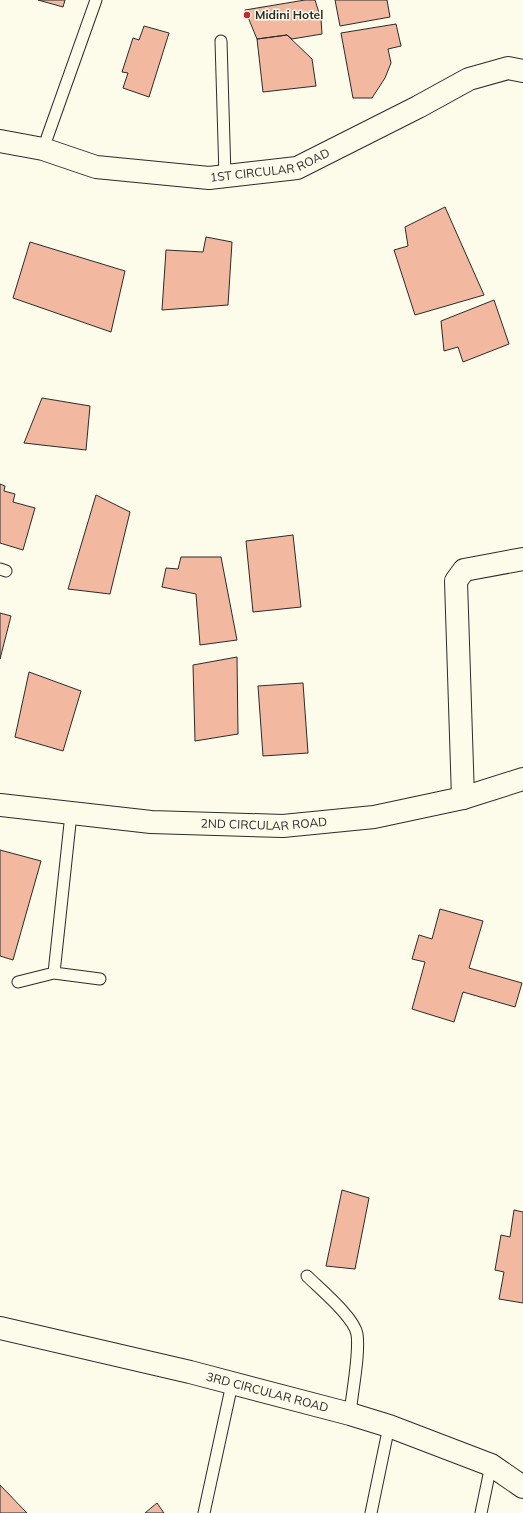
<svg xmlns="http://www.w3.org/2000/svg" width="523" height="1513" font-family="Mulish,sans-serif">
	<rect width="100%" height="100%" fill="#fdfbea"/>
	<path fill="#f2b8a0" stroke="#2b2b2b" d="M38,0h27l-2,7z
		M305,0h10l6,19 1,15 -30,5 -5,-4 -30,4 -12,-29z
		M335,0h52l3,17 -50,9z
		M396,24l5,22 -13,3 3,14 -6,15 -13,20h-19l-12,-65z
		M144,26l25,7 -20,64 -26,-9 5,-15 -6,-1 11,-34 6,2z
		M287,35l25,24 4,27 -53,6 -6,-53z
		M445,207l39,88 -69,20 -21,-65 14,-4 -3,-19z
		M206,237l26,5 -4,63 -66,5 4,-60 37,2z
		M30,242l95,29 -14,61 -98,-34z
		M494,300l15,44 -46,18 -5,-15 -14,4 -3,-30z
		M42,398l48,8 -4,44 -62,-7z
		M0,484l5,2 -1,5 11,3 -2,8 22,6 -12,42 -23,-7z
		M96,495l34,17 -20,82 -42,-5z
		M293,535l8,72 -48,5 -7,-71z
		M181,557h40l16,83 -37,5 -4,-51 -34,-7 4,-19 12,1z
		M0,613l11,3 -11,43z
		M237,657l1,77 -43,7 -2,-76z
		M29,672l52,19 -18,60 -48,-14z
		M303,683l5,70 -45,3 -5,-70z
		M0,850l41,11 -28,99 -13,-4z
		M440,909l43,12 -14,47 53,15 -7,24 -52,-15 -9,30 -42,-13 13,-47 -13,-3 7,-24 13,4z
		M342,1190l27,8 -14,71 -29,-3z
		M514,1210l9,2v91l-24,-4 5,-27 -9,-2 6,-35 9,2z
		M0,1485l27,28h-27z
		M157,1503l7,10h-19z"/>
	<g fill="none" stroke-linecap="round" stroke-linejoin="round">
		<g stroke="#2b2b2b" stroke-width="13">
			<path id="lane" d="M221,41l4,135
				M43,149l53,-149
				M0,569l6,2
				M54,973l17,-159
				M18,982l36,-9 46,6
				M307,1276c13,13 47,41 50,58 3,20 -5,58 -7,80
				M204,1513l28,-129
				M371,1513l18,-87
				M481,1513l10,-48"/>
		</g>
		<g stroke="#2b2b2b" stroke-width="24">
			<g id="street">
				<path id="s1" d="M0,141l43,8 53,18 113,11 88,-10 121,-61 51,-28 39,-11 15,3"/>
				<path d="M463,798l-7,-217 8,-11 59,-11"/>
				<path id="s2" d="M0,1328l190,44 160,42 39,12 102,39 32,22"/>
			</g>
		</g>
		<g stroke="#2b2b2b" stroke-width="24">
			<g id="secondary">
				<path id="s3" d="M0,805l151,17 132,4 91,-9 89,-19 60,-19"/>
			</g>
		</g>
		<use href="#lane" stroke="#fdfbea" stroke-width="11"/>
		<use href="#street" stroke="#fdfbea" stroke-width="22"/>
		<use href="#secondary" stroke="#fdfbea" stroke-width="22"/>
	</g>
	<circle fill="#c62828" stroke="#fdfbea" stroke-width="1.5" cx="247" cy="15" r="4"/>
	<g text-anchor="middle" stroke-width="3" stroke-linejoin="round" paint-order="stroke">
		<g font-size="12" font-weight="bold" fill="#2b2b2b" stroke="#fdfbea" text-anchor="start">
			<text x="255" y="19">Midini Hotel</text>
		</g>
		<g font-size="12" fill="#2b2b2b" stroke="#fdfbea">
			<text dy="4" stroke="none"><textPath href="#s1" startOffset="276">1ST CIRCULAR ROAD</textPath></text>
			<text dy="4" stroke="none"><textPath href="#s3" startOffset="265">2ND CIRCULAR ROAD</textPath></text>
			<text dy="4" stroke="none"><textPath href="#s2" startOffset="275">3RD CIRCULAR ROAD</textPath></text>
		</g>
	</g>
</svg>
